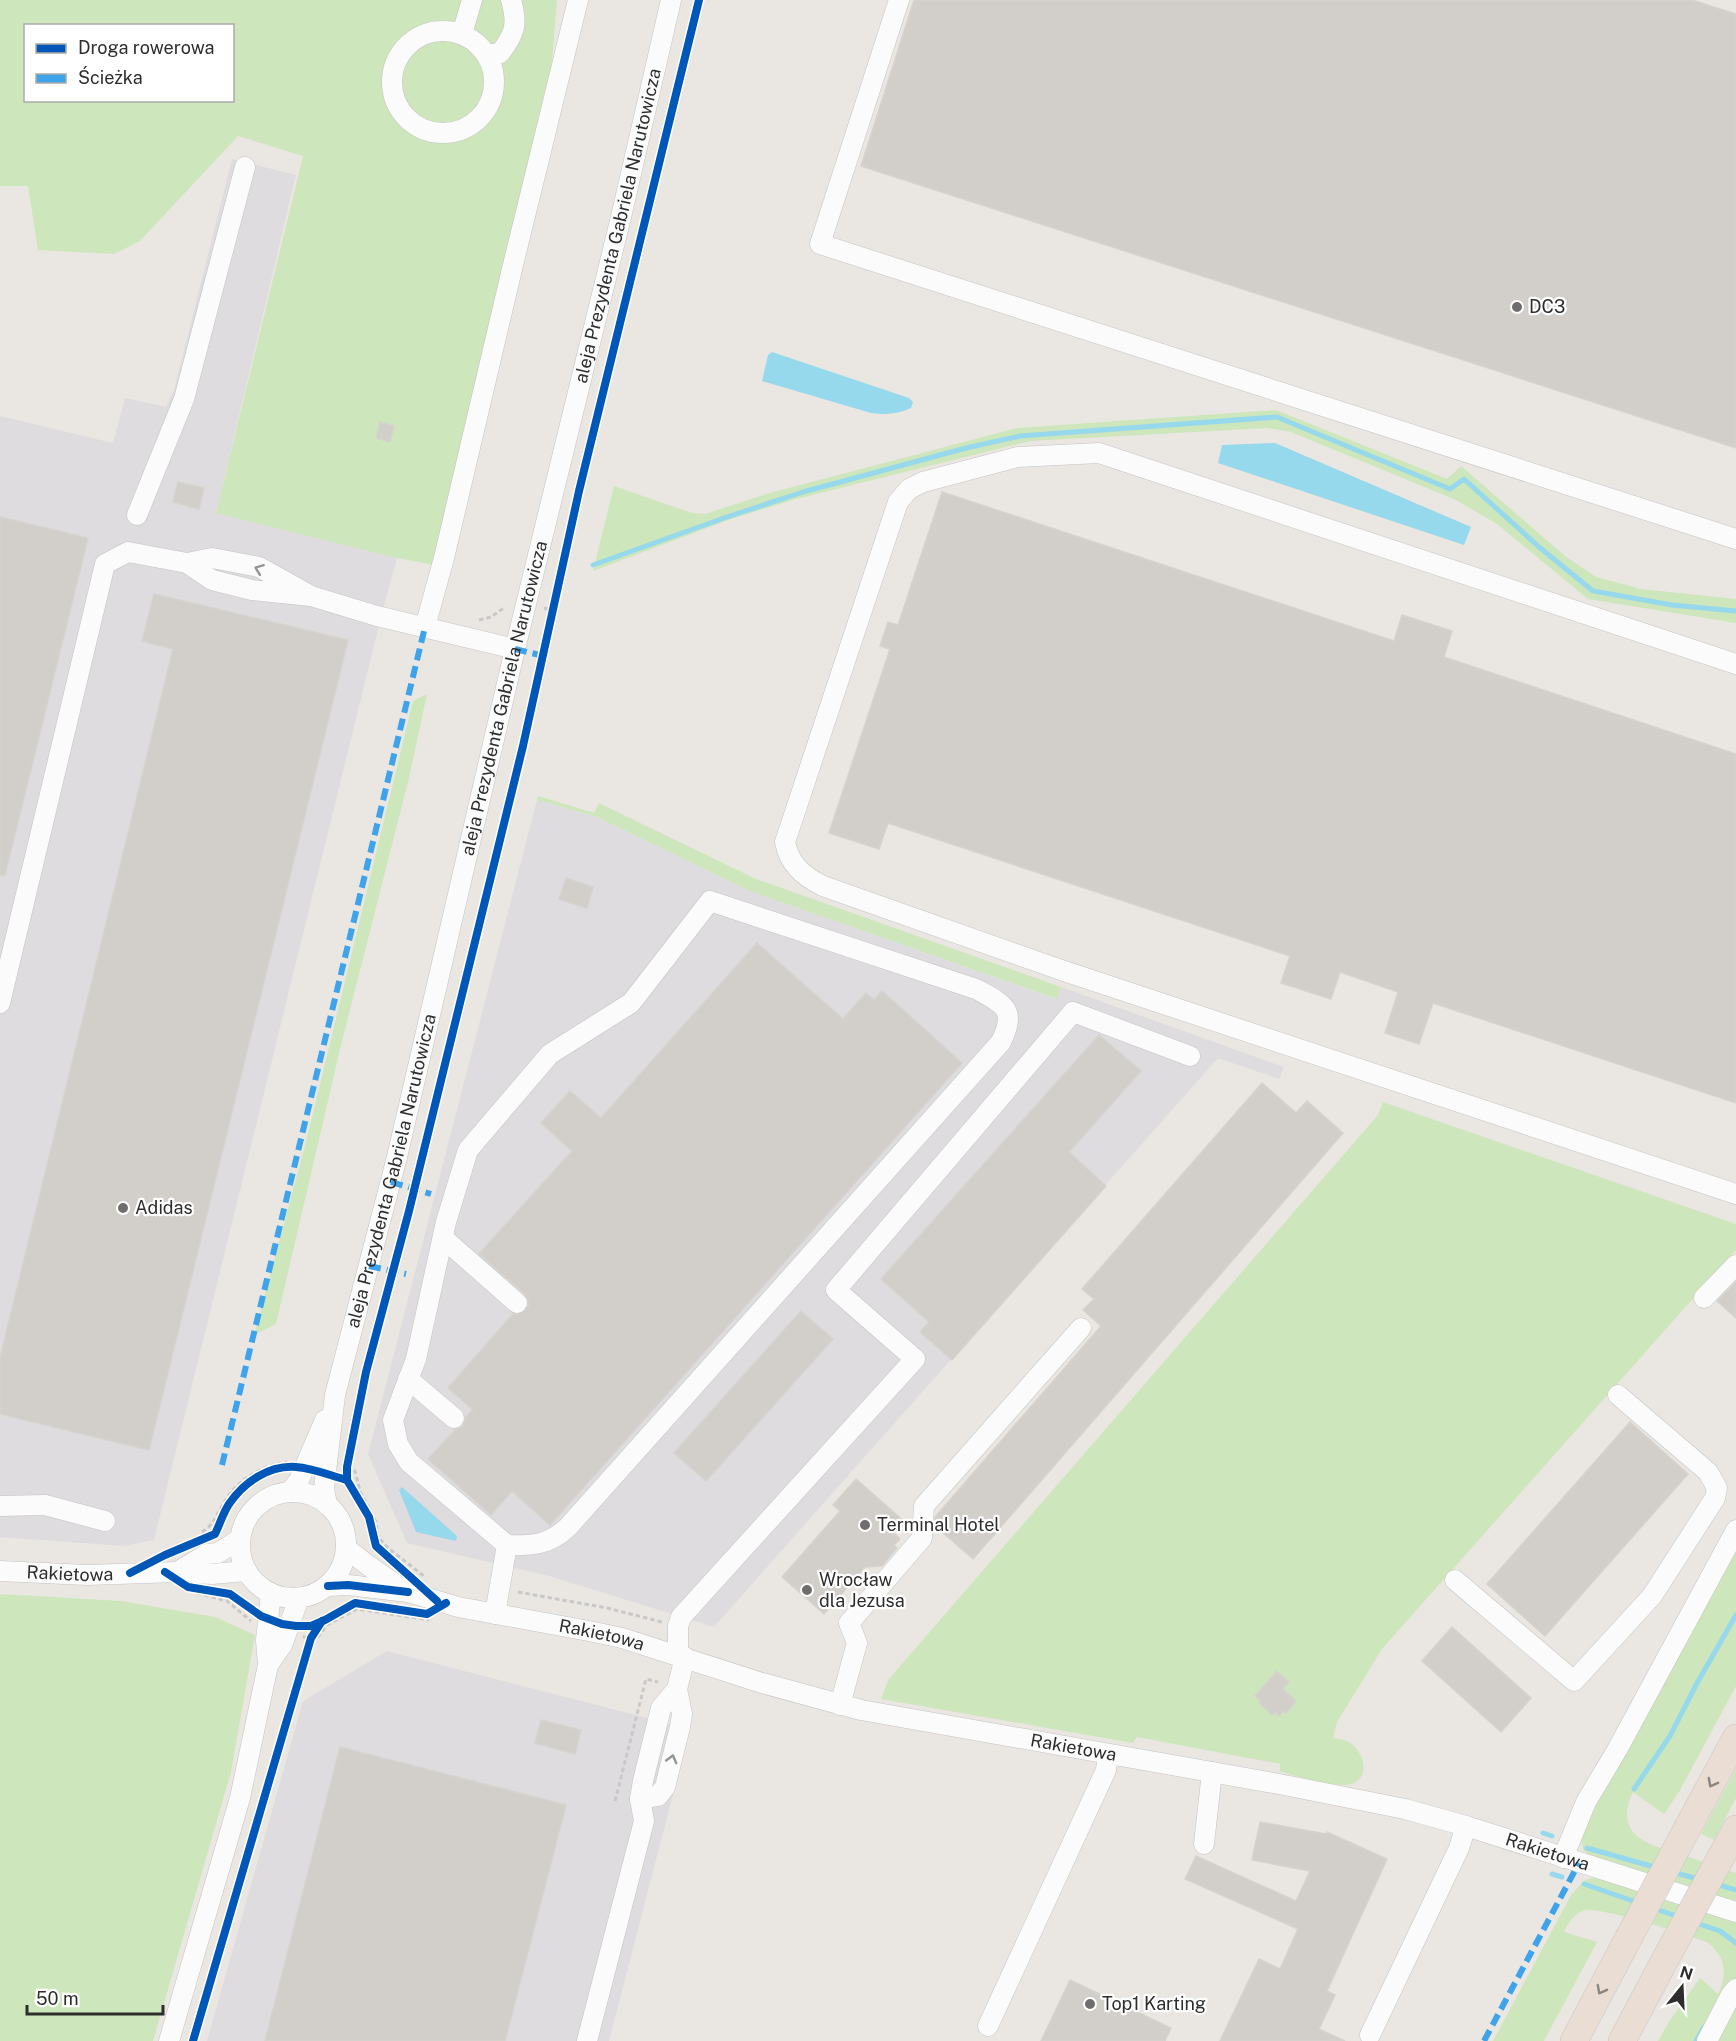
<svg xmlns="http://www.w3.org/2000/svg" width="1736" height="2041" font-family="'Public Sans',sans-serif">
	<rect width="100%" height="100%" fill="#eae7e2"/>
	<path fill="#dedcde" d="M232,159l64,16 -80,338 181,45 -16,59 -227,923 -30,6 -124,-9v-1121l113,27 12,-45 41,9 8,-17z
		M537,800l60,17 153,74 306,108 5,-12 223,80 -5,12 -61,-21 -504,569 -165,-51 -142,-33 -39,-89z
		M387,1651l303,78 -81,312h-402l96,-340z"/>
	<path fill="#cde6bb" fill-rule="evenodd" d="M0,0h557l-8,98 -114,467 -38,-7 -181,-45 87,-357 -65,-20 -98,105 -26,13 -76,-4 -10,-64h-28zM26,26h206v74h-206z
		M1276,410l171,69 14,-13 104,90 31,21 45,12 95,10v24l-148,-24 -91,-75 -41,-24 -165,-68 -24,-4 -237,13 -234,58 -65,20 -138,52 21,-85 78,27 13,1 61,-20 251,-66z
		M427,694l-18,84 -68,267 -65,279 -22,11 52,-193 107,-441z
		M538,796l56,17 5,-10 157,76 305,108 -4,12 -307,-108 -153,-74 -60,-17z
		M1383,1102l353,122v26l-354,399 -45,73 -4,16c4,1 10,1 14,3 15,7 25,33 7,42 -12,7 -61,-7 -74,-12v-7l-143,-27 -4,6 -252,-44 7,-19 490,-565z
		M1736,1540v146l-57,106 -15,22 -31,-22c-21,45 17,53 50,63 17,6 35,12 53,18v30l-147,-47 -6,-7 -2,-10 20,-49z
		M0,1594l121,7 94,16 40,18 -24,137 -78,269h-153z
		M1736,1769v29l-22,42 -13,-6z
		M1593,1878l12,1 131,43v60l-35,59h-43l12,-21 30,-42 18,16c7,-14 9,-31 -2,-43 -3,-4 -6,-7 -10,-9 -16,-7 -107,-35 -120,-32 -12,3 -17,12 -22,22l33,10 -53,99h-51l78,-146 14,-15z
		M1736,1998v43h-24z"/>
	<path fill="#96d8ec" d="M772,352l137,46 4,4 -2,6c-13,6 -25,7 -40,5l-109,-32 6,-26z
		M1275,443l196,84 -7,18 -246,-82 4,-18z
		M402,1487l55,49 -1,5 -40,-9 -17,-42z"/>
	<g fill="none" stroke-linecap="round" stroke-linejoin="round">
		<path stroke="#96d8ec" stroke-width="5" d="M593,565l131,-47 79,-26 163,-44 54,-12 257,-19 173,72 14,-10 75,68 54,44 79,14 64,6
			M1634,1789l36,-53 26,-51 40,-70
			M1543,1833l9,3
			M1587,1848l71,20
			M1673,1872l28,8
			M1552,1874l10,3
			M1584,1884l55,19
			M1716,1884l20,6
			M1653,1908l26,9
			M1693,1922l27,9 16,12
			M1696,2041l8,-14"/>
	</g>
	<path fill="#d2cfcb" stroke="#d5d3ce" stroke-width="1.5" d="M914,0h778l44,14v434l-875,-282z
		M380,422l14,4 -4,16 -14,-4z
		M178,482l26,6 -5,21 -26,-7z
		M942,492l452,149 8,-26 50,16 -8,26 292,97v349l-303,-100 -14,41 -34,-11 13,-41 -58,-20 -9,27 -50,-16 9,-27 -402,-133 -9,26 -50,-16 61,-184 -10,-3 8,-24 10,3z
		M0,517l88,21 -83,337h-5z
		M154,594l194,46 -199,810 -149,-36v-56l173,-709 -31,-8z
		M566,878l27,9 -6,21 -28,-9z
		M757,943l86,76 23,-26 8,7 8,-9 80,72 -412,462 -38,-34 -21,24 -63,-56 27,-29 8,-4 3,-9 7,-7 -25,-22 65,-74h8l8,-8 -1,-6 -3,-6 -46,-40 93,-103 -31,-28 29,-32 31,27z
		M1099,1035l42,36 -72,81 37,34 -154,174 -32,-28 9,-10 -48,-43z
		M1262,1083l34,30 11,-12 36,32 -370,426 -38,-33v-9l166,-191 -18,-16 11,-11 -12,-10z
		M1736,1282v36l-19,-17z
		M801,1311l32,28 -127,142 -32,-28z
		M1630,1422l58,52 -143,162 -58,-52z
		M856,1479l49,43 -11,11 6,6 -6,6 3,3 -15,18 -17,1 -41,47 -42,-37 58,-66 -7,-6z
		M1452,1627l79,71 -30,34 -79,-71z
		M1277,1671l12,11 -6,7 13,12 -10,12 -3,-2 -4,5 -4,-4 -3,3 -13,-12 2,-2 -6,-5z
		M541,1720l40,10 -6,24 -40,-11z
		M340,1747l226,58 -61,236h-240z
		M1260,1822l66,12 1,-2 60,27 -60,132 8,4 -16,34 26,12h-125l39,-82 21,10 18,-40 -113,-50 11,-23 100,45 14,-30 -58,-11z
		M1070,1980l101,48 -6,13h-124z"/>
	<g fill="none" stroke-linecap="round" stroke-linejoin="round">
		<g stroke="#c4c3c3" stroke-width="21">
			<g id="minor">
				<path d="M899,0l-79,244 916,295"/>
				<circle cx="443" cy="82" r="51"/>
				<path d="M462,34l10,-34"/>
				<path d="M487,55l13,-2c15,-19 18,-29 11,-53"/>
				<path d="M137,515l47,-116 61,-232"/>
				<path d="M187,563l25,17 40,10 59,6 66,20 138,33"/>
				<path d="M425,627l19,-69 69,-293 65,-265"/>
				<path d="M1736,664l-637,-211 -81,4 -95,25 -14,7 -11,13 -113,340c4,22 18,34 38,44l241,85 672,223"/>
				<path d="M0,1003l105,-439 23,-12 59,11 25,-5 47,9 52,29"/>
				<path d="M443,1238l74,65"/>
				<path d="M1704,1298l32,-33"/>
				<path d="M408,1379l46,39"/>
				<circle cx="293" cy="1545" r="53"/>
				<path d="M290,1492l9,-12 26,-60"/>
				<path id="s1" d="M327,1505l-3,-17 11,-93 62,-238 118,-508 106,-432 50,-217"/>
				<path d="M0,1506l45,-1 60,16"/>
				<path d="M346,1548l23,18 36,25"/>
				<path id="s2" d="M0,1571l87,4 90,-3 35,2 34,-3"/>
				<path d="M177,1572l30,-18 11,-1 22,-14"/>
				<path d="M1455,1580l119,101 78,-85 63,-98 2,-10 -9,-16 -90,-77"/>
				<path id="s3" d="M328,1586l20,-1 60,7 50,15 131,24 33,7 140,45 99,27 418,74 126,25 61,17 270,86"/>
				<path d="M495,1614l12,-69 -98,-83 -11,-18 -5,-24 23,-61 30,-137 22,-72 82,-96 81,-51 79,-102 266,88c28,15 41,20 25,53l-433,485c-19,18 -36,19 -61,18"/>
				<path d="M678,1655v-29l3,-9 234,-258 -79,-69 237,-278 117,44"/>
				<path d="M268,1665l14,-20 17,-47"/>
				<path d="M840,1705l17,-62 -8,-20 73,-85 2,-32 157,-178"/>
				<path d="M640,1799l18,-3 7,-9 15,-60 2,-13 -5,-25 8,-32"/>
				<path d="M1204,1844l8,-72"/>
				<path d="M1563,1858l23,-56 31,-52 119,-220"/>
				<path d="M988,2026l118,-256 2,-15"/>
				<path d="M1370,2035l89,-187 7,-22"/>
				<path d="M169,2041l71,-243 28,-133 -2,-25 5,-47"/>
				<path d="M587,2041l57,-220 -4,-22 3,-18 18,-73 16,-19"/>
				<path d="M1707,2041l24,-46 5,-6"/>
			</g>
		</g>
		<g stroke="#c6c4c3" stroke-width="28">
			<path id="highway" d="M1688,1827l48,-89
				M1727,1846l9,-17
				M1574,2041l54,-102
				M1622,2041l44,-83"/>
		</g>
		<path stroke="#c8c8c8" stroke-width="3" stroke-dasharray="4.5 3" stroke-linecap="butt" d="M544,608l10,3
			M479,620l12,-3 14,-10
			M347,1467l8,4 5,20 16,31 2,15 9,10 38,30
			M202,1532c12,-8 13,-14 20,-26 13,-25 38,-40 65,-44
			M518,1592l89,16 55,14
			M197,1593l30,8 24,20
			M303,1637l14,1 10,-13 30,-16 72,11
			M615,1801l31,-122 12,3"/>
		<use href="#minor" stroke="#fcfbfb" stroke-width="20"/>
		<use href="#highway" stroke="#eaded4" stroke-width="27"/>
		<g stroke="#c6c4c3" stroke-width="28" stroke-linecap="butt">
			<path id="highway-bridge" d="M1628,1939l60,-112
				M1666,1958l61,-112"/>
		</g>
		<use href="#highway-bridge" stroke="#eaded4" stroke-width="27"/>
		<path stroke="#3ea3eb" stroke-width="6" stroke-dasharray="12 6" stroke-linecap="butt" d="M515,649l29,7
			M391,1182l40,12
			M369,1266l37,8
			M222,1465l203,-838
			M1484,2041l95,-178"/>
		<g stroke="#fff" stroke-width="11">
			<path id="cycleway" d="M165,1572l23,15 42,7 31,22 21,8 14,2h15l14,-6 30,-17 72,11 19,-11
				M130,1573l35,-18 50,-21c5,-10 8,-21 14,-30 15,-22 40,-39 67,-37 17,1 35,9 51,13
				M328,1586l20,-1 60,7
				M437,1601l-61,-55 -7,-29 -22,-37v-13l19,-95 43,-161 114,-465 56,-255 120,-491
				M193,2041l118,-403 11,-17"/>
		</g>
		<use href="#cycleway" stroke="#0057b8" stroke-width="8"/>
	</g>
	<defs><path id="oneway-chevron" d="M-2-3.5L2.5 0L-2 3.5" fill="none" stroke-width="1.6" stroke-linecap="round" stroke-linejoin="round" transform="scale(1.5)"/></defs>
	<g stroke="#949494">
		<use href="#oneway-chevron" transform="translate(259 569) rotate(-159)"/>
		<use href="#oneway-chevron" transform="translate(672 1759) rotate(-75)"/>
	</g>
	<g stroke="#8c8680">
		<use href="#oneway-chevron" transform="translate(1712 1783) rotate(118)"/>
		<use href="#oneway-chevron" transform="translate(1601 1990) rotate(118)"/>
	</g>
	<g fill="#6f6e6c" stroke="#fff" stroke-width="2">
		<circle cx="1517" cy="307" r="6"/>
		<circle cx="123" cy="1208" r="6"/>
		<circle cx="865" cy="1525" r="6"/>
		<circle cx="807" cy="1590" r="6"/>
		<circle cx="1090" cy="2004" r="6"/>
	</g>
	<g text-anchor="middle" stroke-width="4.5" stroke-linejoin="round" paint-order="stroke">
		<g font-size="18" fill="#2d2d2d" stroke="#fff">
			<text dy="6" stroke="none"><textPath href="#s1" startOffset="1314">aleja Prezydenta Gabriela Narutowicza</textPath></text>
			<text dy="6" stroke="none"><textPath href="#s1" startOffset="828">aleja Prezydenta Gabriela Narutowicza</textPath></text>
			<text dy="6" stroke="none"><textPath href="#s1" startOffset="342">aleja Prezydenta Gabriela Narutowicza</textPath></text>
			<text dy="6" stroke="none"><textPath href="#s2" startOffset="70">Rakietowa</textPath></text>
			<text dy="6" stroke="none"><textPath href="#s3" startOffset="279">Rakietowa</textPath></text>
			<text dy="6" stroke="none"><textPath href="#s3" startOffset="765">Rakietowa</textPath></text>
			<text dy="6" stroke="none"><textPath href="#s3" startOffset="1251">Rakietowa</textPath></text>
		</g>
		<g font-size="18" fill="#2d2d2d" stroke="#fff" text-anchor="start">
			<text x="1529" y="313">DC3</text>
			<text x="135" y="1214">Adidas</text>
			<text x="877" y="1531">Terminal Hotel</text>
			<text x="819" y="1586">Wrocław<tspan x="819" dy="21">dla Jezusa</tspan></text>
			<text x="1102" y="2010">Top1 Karting</text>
		</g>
	</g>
	<rect x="24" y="24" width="210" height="78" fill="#ffffff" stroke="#ababab" stroke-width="1.5"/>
	<rect x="36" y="44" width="30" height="9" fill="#0057b8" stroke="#ababab" stroke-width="1.5"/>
	<text x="78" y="54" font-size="18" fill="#2d2d2d">Droga rowerowa</text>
	<rect x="36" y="74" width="30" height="9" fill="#3ea3eb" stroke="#ababab" stroke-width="1.5"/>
	<text x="78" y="84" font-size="18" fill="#2d2d2d">Ścieżka</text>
	<g transform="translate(1682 1987) rotate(18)" stroke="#ffffff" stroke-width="4.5" paint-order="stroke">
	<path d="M0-4.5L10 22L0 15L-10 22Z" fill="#2d2d2d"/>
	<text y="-9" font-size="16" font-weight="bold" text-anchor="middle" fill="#2d2d2d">N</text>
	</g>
	<path d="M27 2005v9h136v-9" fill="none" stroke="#2d2d2d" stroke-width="3"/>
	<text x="36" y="2005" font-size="18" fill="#2d2d2d" stroke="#ffffff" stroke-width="4.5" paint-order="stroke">50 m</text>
</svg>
